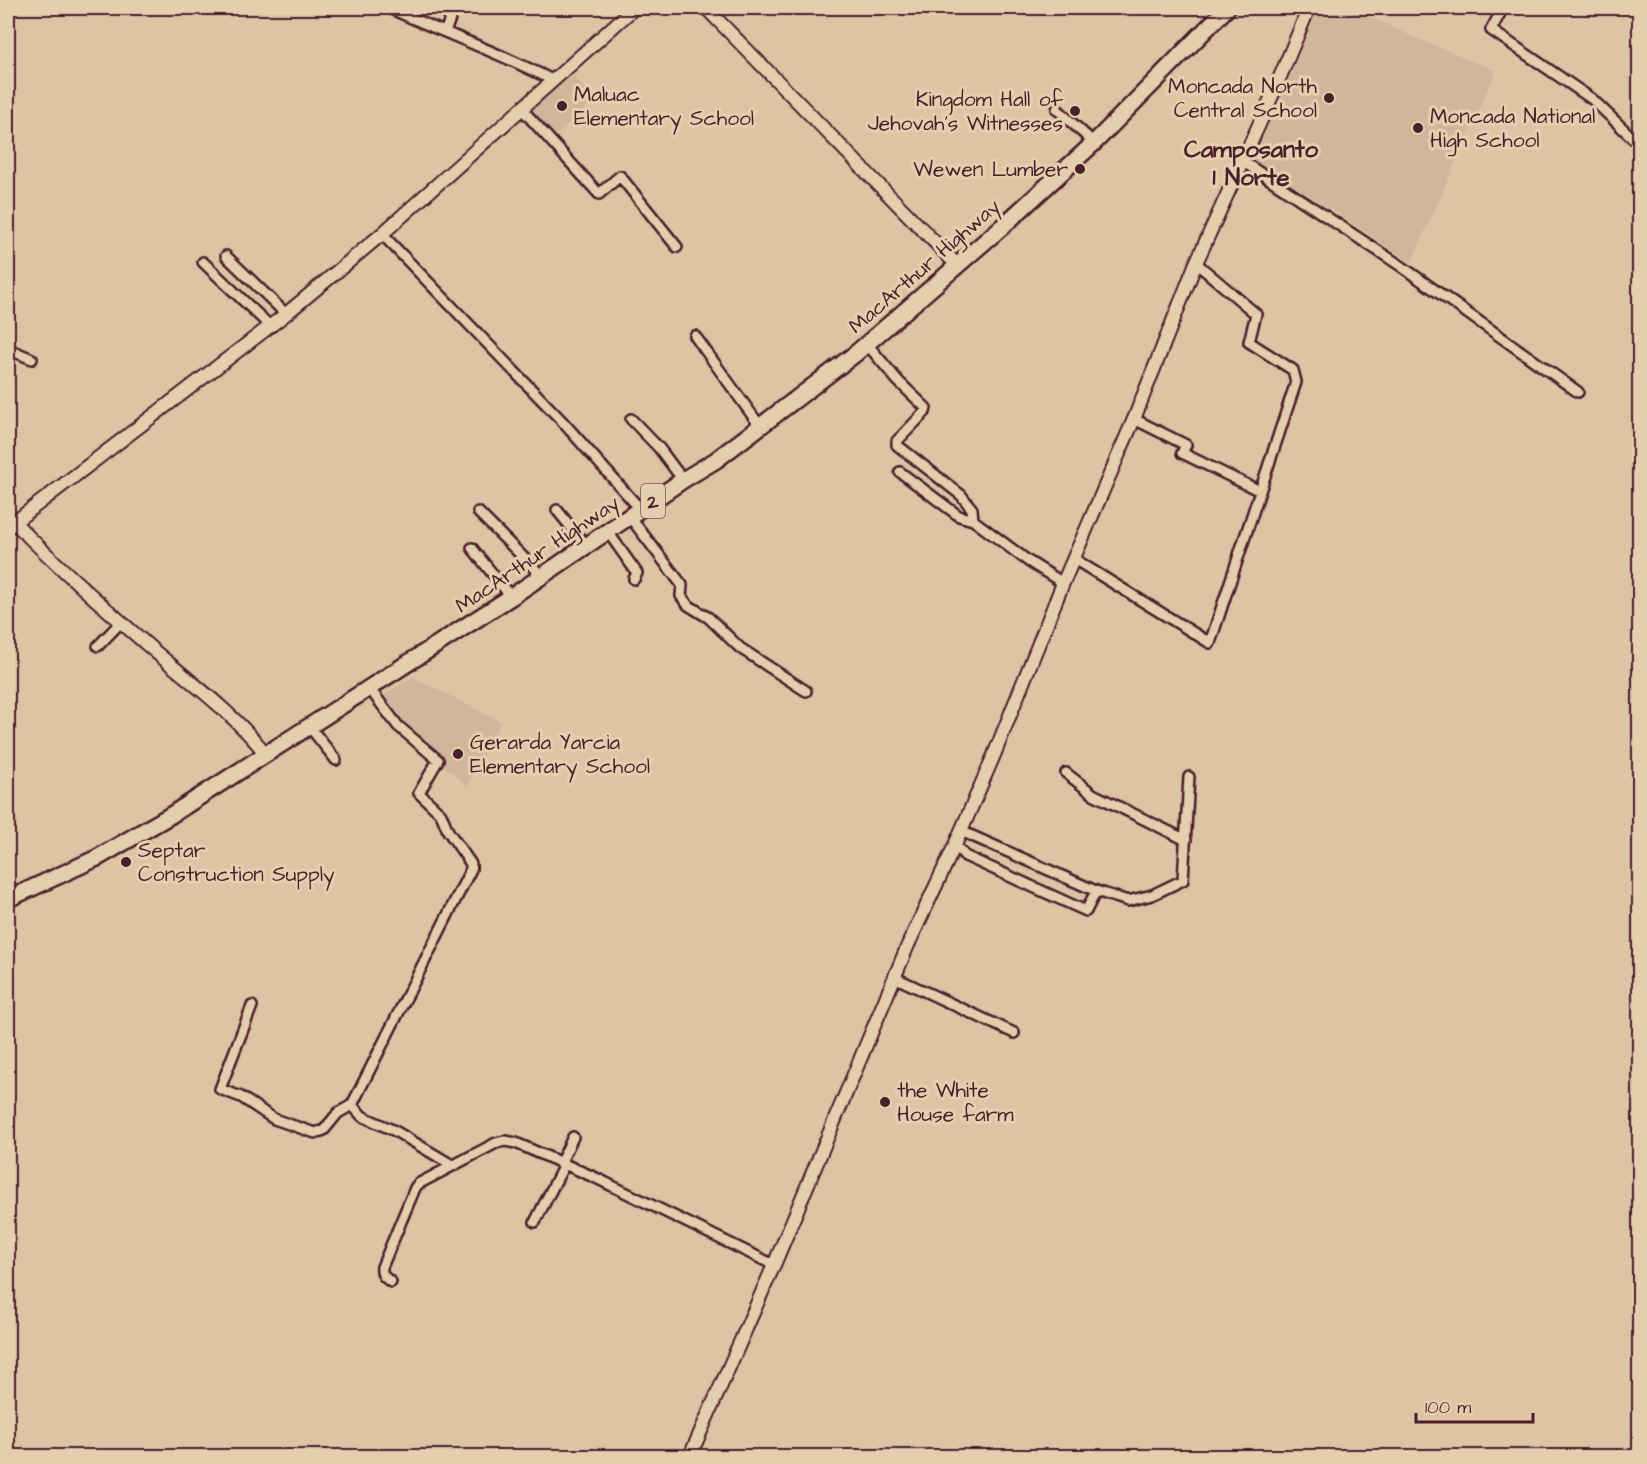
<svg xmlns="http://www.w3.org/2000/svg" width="1647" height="1464" font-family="'Architects Daughter',sans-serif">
	<rect width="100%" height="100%" fill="#dcc4a5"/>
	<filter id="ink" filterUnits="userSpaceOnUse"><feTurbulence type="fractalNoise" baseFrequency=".0167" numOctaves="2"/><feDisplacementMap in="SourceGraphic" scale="12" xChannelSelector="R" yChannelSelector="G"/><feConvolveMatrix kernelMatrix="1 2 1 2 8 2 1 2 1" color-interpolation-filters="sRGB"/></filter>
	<g filter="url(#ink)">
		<path fill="#d0b69b" d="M1319,8h31l57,26 89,37 -85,192 -83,-56 -76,-45z
			M571,74l24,25 -42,39 -24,-25z
			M413,677l88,45 -35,64 -76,-71 -10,-17z"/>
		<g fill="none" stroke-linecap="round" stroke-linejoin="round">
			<g stroke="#4a1f2b" stroke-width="14">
				<path id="minor" d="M389,8c54,25 110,44 163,72
					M1503,8l-12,22 101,69 48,46
					M445,32l5,-13 -1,-11
					M521,108l78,86 21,-18 57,71
					M1057,109l37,34
					M1242,161l159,105 177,126
					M382,234l180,187 79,89
					M226,256l60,58
					M203,262l68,65
					M695,336l65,90
					M867,344l31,37 28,27 -1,4 -28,29v4l64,50 11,14 1,11
					M8,349l24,10
					M631,419l28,29 24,32
					M1134,419l52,26 -4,8 78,38
					M900,472l59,44 14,4 55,41 35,22
					M557,510l29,36
					M478,512l64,64
					M630,517l52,68 -1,11 7,9 21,13 31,30 66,43
					M608,532l29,41 -3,6
					M472,548l39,49
					M1074,559l136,84 86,-261 -3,-12 -44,-28 7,-28 -60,-51
					M98,646l23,-24
					M369,688l29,38 40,34 -19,33 22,21 7,17 23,33v5l-119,236 10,11 33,15 57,34
					M309,726l27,34
					M1066,773l27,21 93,46
					M961,831l135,60 32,10 24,-6 31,-15 6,-103
					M955,845l10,11 121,55 10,-20
					M896,978l118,55
					M252,1006l-32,83 21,8 33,22 41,14 9,-3 14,-17 14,-8
					M560,1164l13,-27
					M535,1222l29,-57
					M391,1282c-7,-5 -10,-7 -9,-15l33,-79 3,-4 78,-41 9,-2 11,2 80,35 178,87"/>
			</g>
			<g stroke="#4a1f2b" stroke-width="16">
				<path id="tertiary" d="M706,8l251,257
					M14,522c44,45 91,86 138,127 40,34 81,64 114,105
					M8,527l278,-213 96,-80 252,-226
					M690,1456l84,-191 134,-320 47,-100 39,-90 69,-172 71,-164 62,-156 76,-167 37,-88"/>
			</g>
			<g stroke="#4a1f2b" stroke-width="20">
				<path id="trunk" d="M8,899l89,-41 74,-43 340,-218 172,-117 33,-20 139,-106 149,-129 90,-82 133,-135"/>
			</g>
			<use href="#minor" stroke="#e5cead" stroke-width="9"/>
			<use href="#tertiary" stroke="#e5cead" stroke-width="12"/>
			<use href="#trunk" stroke="#e5cead" stroke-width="15"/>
		</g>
	</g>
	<g fill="#4a1f2b" stroke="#e5cead" stroke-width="2">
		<circle cx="1329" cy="98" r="6"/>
		<circle cx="562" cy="106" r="6"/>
		<circle cx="1075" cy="111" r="6"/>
		<circle cx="1418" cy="128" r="6"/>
		<circle cx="1080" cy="169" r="6"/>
		<circle cx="458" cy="754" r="6"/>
		<circle cx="126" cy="862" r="6"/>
		<circle cx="885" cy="1102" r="6"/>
	</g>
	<g text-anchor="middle" stroke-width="6" stroke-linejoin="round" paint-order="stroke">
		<rect fill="#e5cead" stroke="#785452" stroke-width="1.5" x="641" y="484" width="24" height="34" rx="4.5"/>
		<g font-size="20" font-weight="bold" fill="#4a1f2b">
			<text x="653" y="508">2</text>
		</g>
		<g font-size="21" fill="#4a1f2b" stroke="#e5cead" text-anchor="start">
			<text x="1317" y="93" text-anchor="end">Moncada North<tspan x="1317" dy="24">Central School</tspan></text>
			<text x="574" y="101">Maluac<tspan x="574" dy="24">Elementary School</tspan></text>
			<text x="1063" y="106" text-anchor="end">Kingdom Hall of<tspan x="1063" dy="24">Jehovah's Witnesses</tspan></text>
			<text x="1430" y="123">Moncada National<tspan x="1430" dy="24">High School</tspan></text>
			<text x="1068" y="176" text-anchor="end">Wewen Lumber</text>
			<text x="470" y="749">Gerarda Yarcia<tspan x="470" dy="24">Elementary School</tspan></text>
			<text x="138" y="857">Septar<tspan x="138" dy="24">Construction Supply</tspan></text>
			<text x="897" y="1097">the White<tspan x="897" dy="24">House farm</tspan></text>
		</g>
		<g font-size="21" fill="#4a1f2b" stroke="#e5cead">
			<text transform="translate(924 266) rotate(-41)" y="7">MacArthur Highway</text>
			<text transform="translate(537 554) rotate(-34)" y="7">MacArthur Highway</text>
		</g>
		<g font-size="24" font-weight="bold" fill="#4a1f2b" stroke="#e5cead">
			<text x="1251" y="157">Camposanto<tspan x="1251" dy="28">1 Norte</tspan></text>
		</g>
	</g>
	<rect width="1647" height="1464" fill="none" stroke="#e5cead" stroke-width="30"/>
	<rect x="15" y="15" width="1617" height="1434" fill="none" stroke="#4a1f2b" stroke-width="2" filter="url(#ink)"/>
	<path d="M1416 1413v9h117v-9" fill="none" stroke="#4a1f2b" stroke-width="3"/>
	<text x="1425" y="1413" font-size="18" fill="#4a1f2b" stroke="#e5cead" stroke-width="4.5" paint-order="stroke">100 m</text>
</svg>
